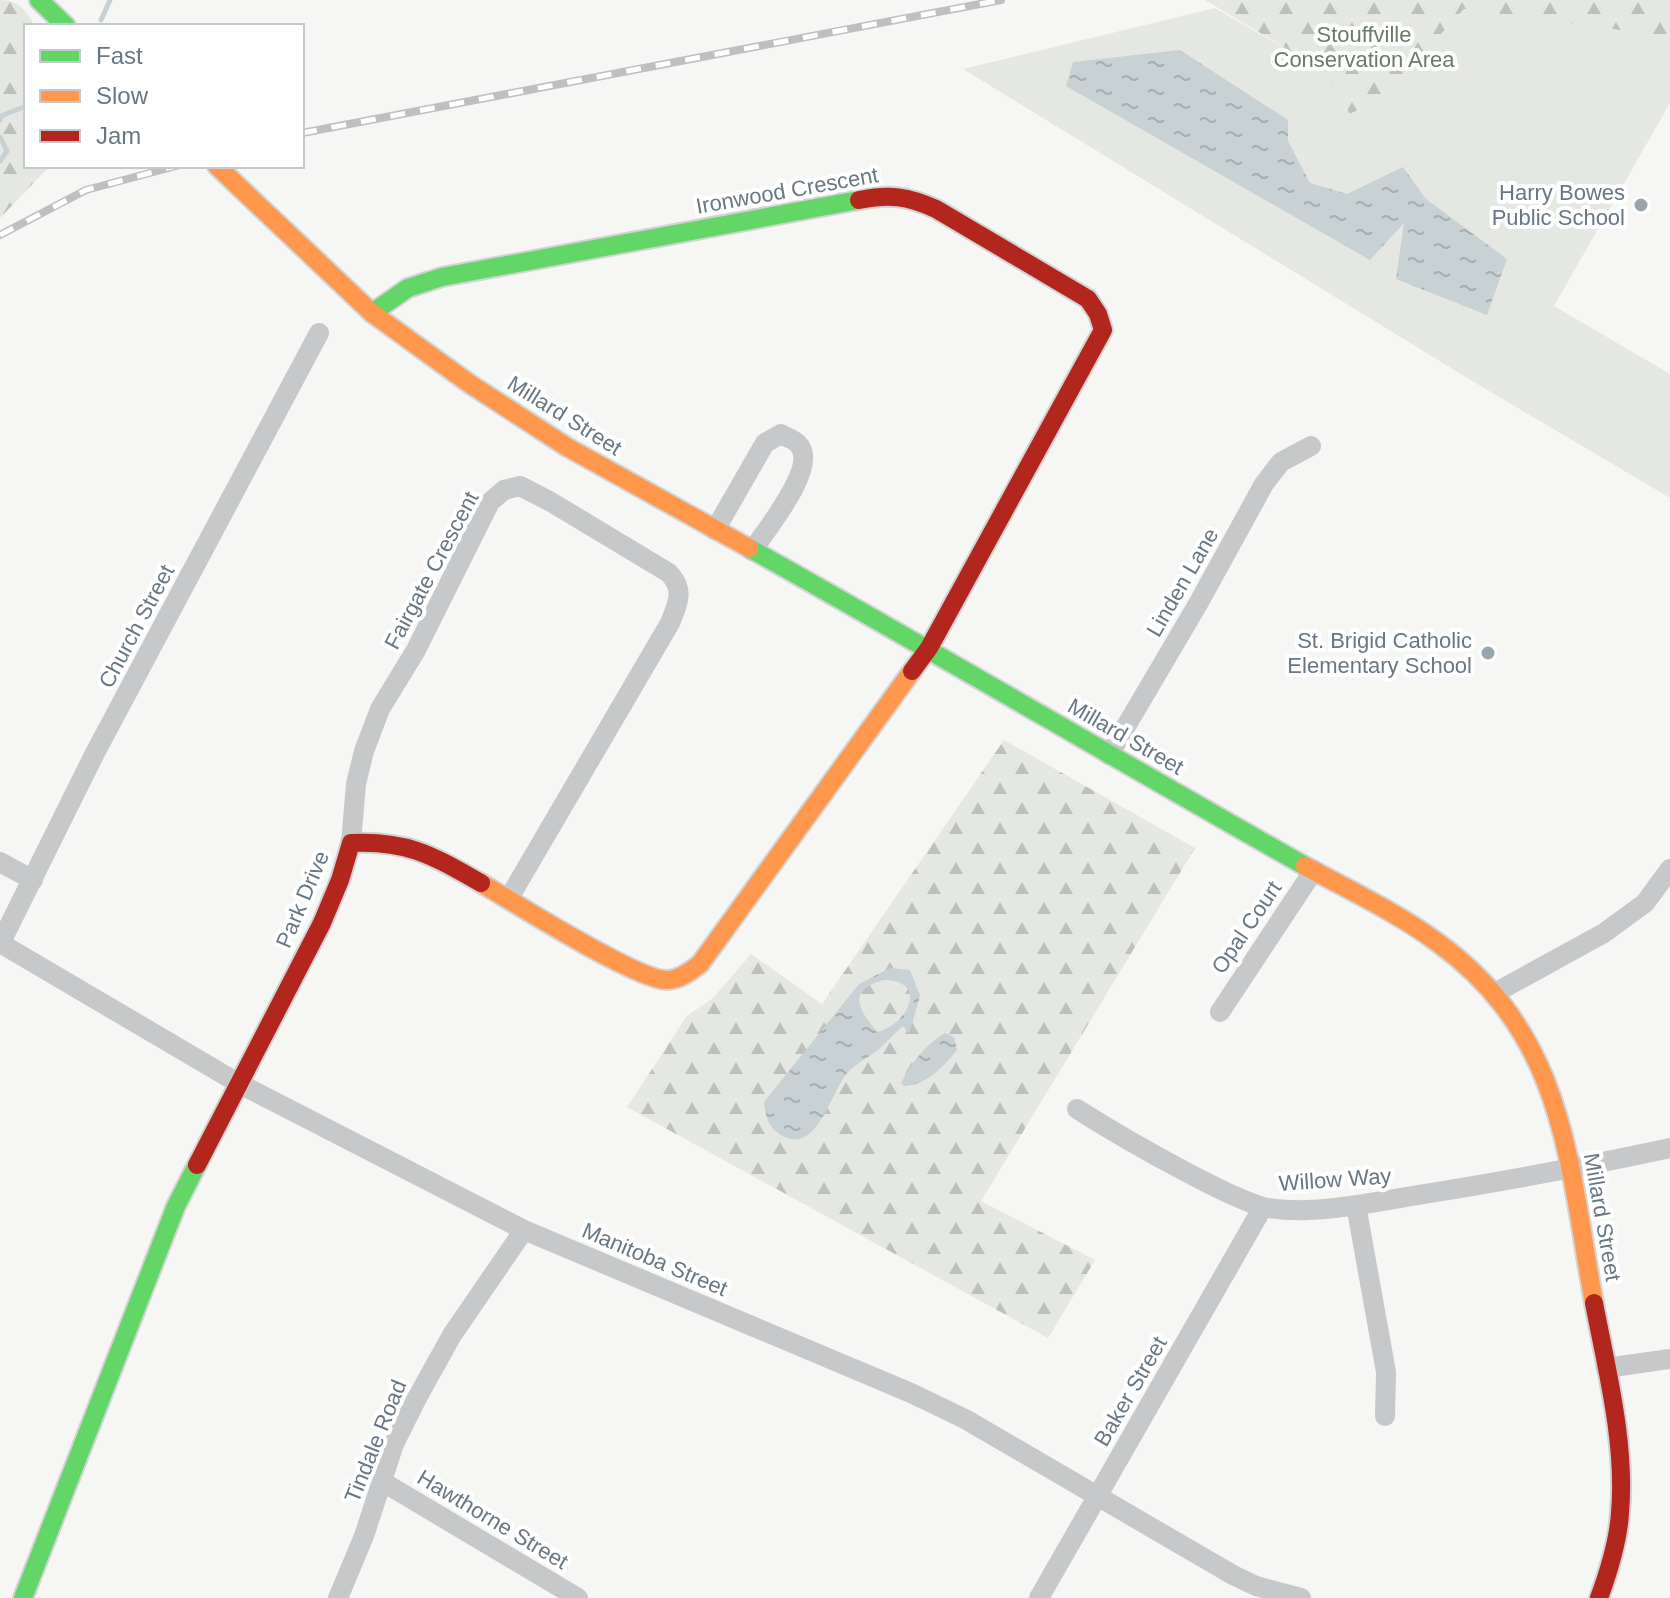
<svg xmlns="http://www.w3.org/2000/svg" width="1670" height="1598" font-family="Arial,sans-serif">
	<defs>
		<pattern id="forest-firs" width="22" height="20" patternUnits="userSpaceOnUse" patternTransform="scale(2)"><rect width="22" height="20" fill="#e5e7e3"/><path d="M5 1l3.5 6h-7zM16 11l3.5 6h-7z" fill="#bdc0bd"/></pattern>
		<pattern id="water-ripples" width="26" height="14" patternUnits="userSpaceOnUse" patternTransform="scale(2)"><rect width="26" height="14" fill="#c8d1d3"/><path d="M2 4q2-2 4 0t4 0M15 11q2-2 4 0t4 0" fill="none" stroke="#a6aeb1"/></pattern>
	</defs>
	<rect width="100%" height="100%" fill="#f6f6f5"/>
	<path fill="url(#forest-firs)" d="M0,0c18,0 27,10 34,26h-8v140h24l-50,52z
		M1205,0h465v37l-206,-28 -84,92 -31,13 -27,-44z
		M1004,740l191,108 -214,353 114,59 -47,78 -421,-231 60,-91 26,-18 38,-44 71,50z"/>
	<path fill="#e5e7e3" d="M1215,8l107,62 28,44 30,-13 84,-92 206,28v66l-116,203 116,68v124l-201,-119 -506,-310z"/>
	<path fill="url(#water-ripples)" fill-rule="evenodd" d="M1180,50l108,70v21l22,42 37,11 56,-27 23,32 81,60 -20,56 -91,-36 8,-56 -34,37 -304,-174 7,-24z
		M890,968l20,2 10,26 -10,35 -2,2 -4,-6h-2c-8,7 -15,15 -23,22 -10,8 -22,14 -31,23 -17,19 -30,80 -63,65 -16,-7 -19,-19 -21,-35l95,-118zM883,980c46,0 26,44 -6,52 -18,-23 -31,-41 6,-52z
		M945,1033l9,4 3,13c-13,16 -31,36 -53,36l-3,-3c11,-21 24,-38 44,-50z"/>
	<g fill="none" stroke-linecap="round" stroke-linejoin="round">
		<path stroke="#c8d1d3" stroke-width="5" d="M101,20l9,-20
			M0,120l1,-4 25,-10
			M0,137l7,14 -7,10"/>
		<g stroke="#d2d3d3" stroke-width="22">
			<path id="fast" d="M39,0l27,26
				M372,313l36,-25 34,-11 417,-77
				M749,548c186,104 370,213 556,318
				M23,1598l153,-392 21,-41"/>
		</g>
		<g stroke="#d2d3d3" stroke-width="22">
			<path id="slow" d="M217,166l155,147 98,71 97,63 182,101
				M1305,866c44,24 91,46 132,76 128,93 131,218 157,361
				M481,883c32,19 157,98 186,97 12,0 24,-9 33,-16l212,-293"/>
		</g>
		<g stroke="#d2d3d3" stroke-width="22">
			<path id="jam" d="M859,200c31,-6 48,-4 77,9l152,90 10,15 5,16 -174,318 -17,23
				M197,1165l125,-242 18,-43 11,-37c57,-3 82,13 130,40
				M1594,1303c13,68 32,141 26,210 -2,30 -11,58 -21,85"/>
		</g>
		<path stroke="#c7c8c9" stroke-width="20" d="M715,530l50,-87 16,-9c5,3 14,6 17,10 22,21 -32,86 -46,107
			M1109,755l89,-151 66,-120 17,-22 30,-16
			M351,843l5,-59 8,-33 16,-42 36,-59 74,-148 14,-12 16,-4 31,16 118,71c16,17 9,30 1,50l-161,275
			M0,862l33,18
			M0,943l238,140 286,147 387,163 54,26 268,156 23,11 45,12
			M0,944l95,-191 224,-420
			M1495,993l109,-60 41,-30 25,-34
			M1220,1012l94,-142
			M1077,1109c36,23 73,44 111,64 23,12 47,25 72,33 38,11 107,-2 146,-9 88,-14 176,-30 264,-49
			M1356,1205l30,167 -1,44
			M1606,1368l64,-9
			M383,1482l195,116
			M338,1598l26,-62 30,-92 23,-46 35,-63 72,-105
			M1039,1598l224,-391"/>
		<use href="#fast" stroke="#63d668" stroke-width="18"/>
		<use href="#slow" stroke="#ff974d" stroke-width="18"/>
		<use href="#jam" stroke="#b3261e" stroke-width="18"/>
		<g stroke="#bdbfc0" stroke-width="8">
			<path id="rail" d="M302,133l699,-133
				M0,235l86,-45 90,-24"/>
		</g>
		<use href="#rail" stroke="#fff" stroke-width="5" stroke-dasharray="15" stroke-linecap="butt"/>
	</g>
	<g fill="#9aa4ab" stroke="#fff" stroke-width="3">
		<circle cx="1641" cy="205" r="8"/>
		<circle cx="1488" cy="653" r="8"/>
	</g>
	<g text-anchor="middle" stroke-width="8" stroke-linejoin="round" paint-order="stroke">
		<g font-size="22" fill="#6b7b66" stroke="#fff">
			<text x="1364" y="42">Stouffville<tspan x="1364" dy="25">Conservation Area</tspan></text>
		</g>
		<g font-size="22" fill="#687883" stroke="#fff">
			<text transform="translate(787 190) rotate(-10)" y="8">Ironwood Crescent</text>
			<text transform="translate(565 415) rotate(32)" y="8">Millard Street</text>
			<text transform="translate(431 570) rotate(-62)" y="8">Fairgate Crescent</text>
			<text transform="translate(1182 582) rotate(-60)" y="8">Linden Lane</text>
			<text transform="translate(136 626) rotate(-62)" y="8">Church Street</text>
			<text transform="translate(1126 736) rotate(30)" y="8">Millard Street</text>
			<text transform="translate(302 899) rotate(-67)" y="8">Park Drive</text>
			<text transform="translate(1246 927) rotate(-56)" y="8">Opal Court</text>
			<text transform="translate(1335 1179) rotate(-4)" y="8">Willow Way</text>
			<text transform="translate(1603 1217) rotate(80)" y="8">Millard Street</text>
			<text transform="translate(655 1259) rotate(23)" y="8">Manitoba Street</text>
			<text transform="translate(1130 1391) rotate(-60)" y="8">Baker Street</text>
			<text transform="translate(375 1441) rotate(-68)" y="8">Tindale Road</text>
			<text transform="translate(493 1519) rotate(31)" y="8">Hawthorne Street</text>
		</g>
		<g font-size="22" fill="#687883" stroke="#fff" text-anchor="end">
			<text x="1625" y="200">Harry Bowes<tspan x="1625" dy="25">Public School</tspan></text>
			<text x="1472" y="648">St. Brigid Catholic<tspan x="1472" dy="25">Elementary School</tspan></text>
		</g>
	</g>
	<rect x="24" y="24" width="280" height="144" fill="#ffffff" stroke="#c3c9cd" stroke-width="2"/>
	<rect x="40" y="50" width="40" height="12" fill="#63d668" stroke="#c3c9cd" stroke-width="2"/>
	<text x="96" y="64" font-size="24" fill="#687883">Fast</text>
	<rect x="40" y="90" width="40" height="12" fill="#ff974d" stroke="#c3c9cd" stroke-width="2"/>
	<text x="96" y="104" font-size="24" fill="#687883">Slow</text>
	<rect x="40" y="130" width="40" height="12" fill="#b3261e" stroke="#c3c9cd" stroke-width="2"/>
	<text x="96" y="144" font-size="24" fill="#687883">Jam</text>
</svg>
